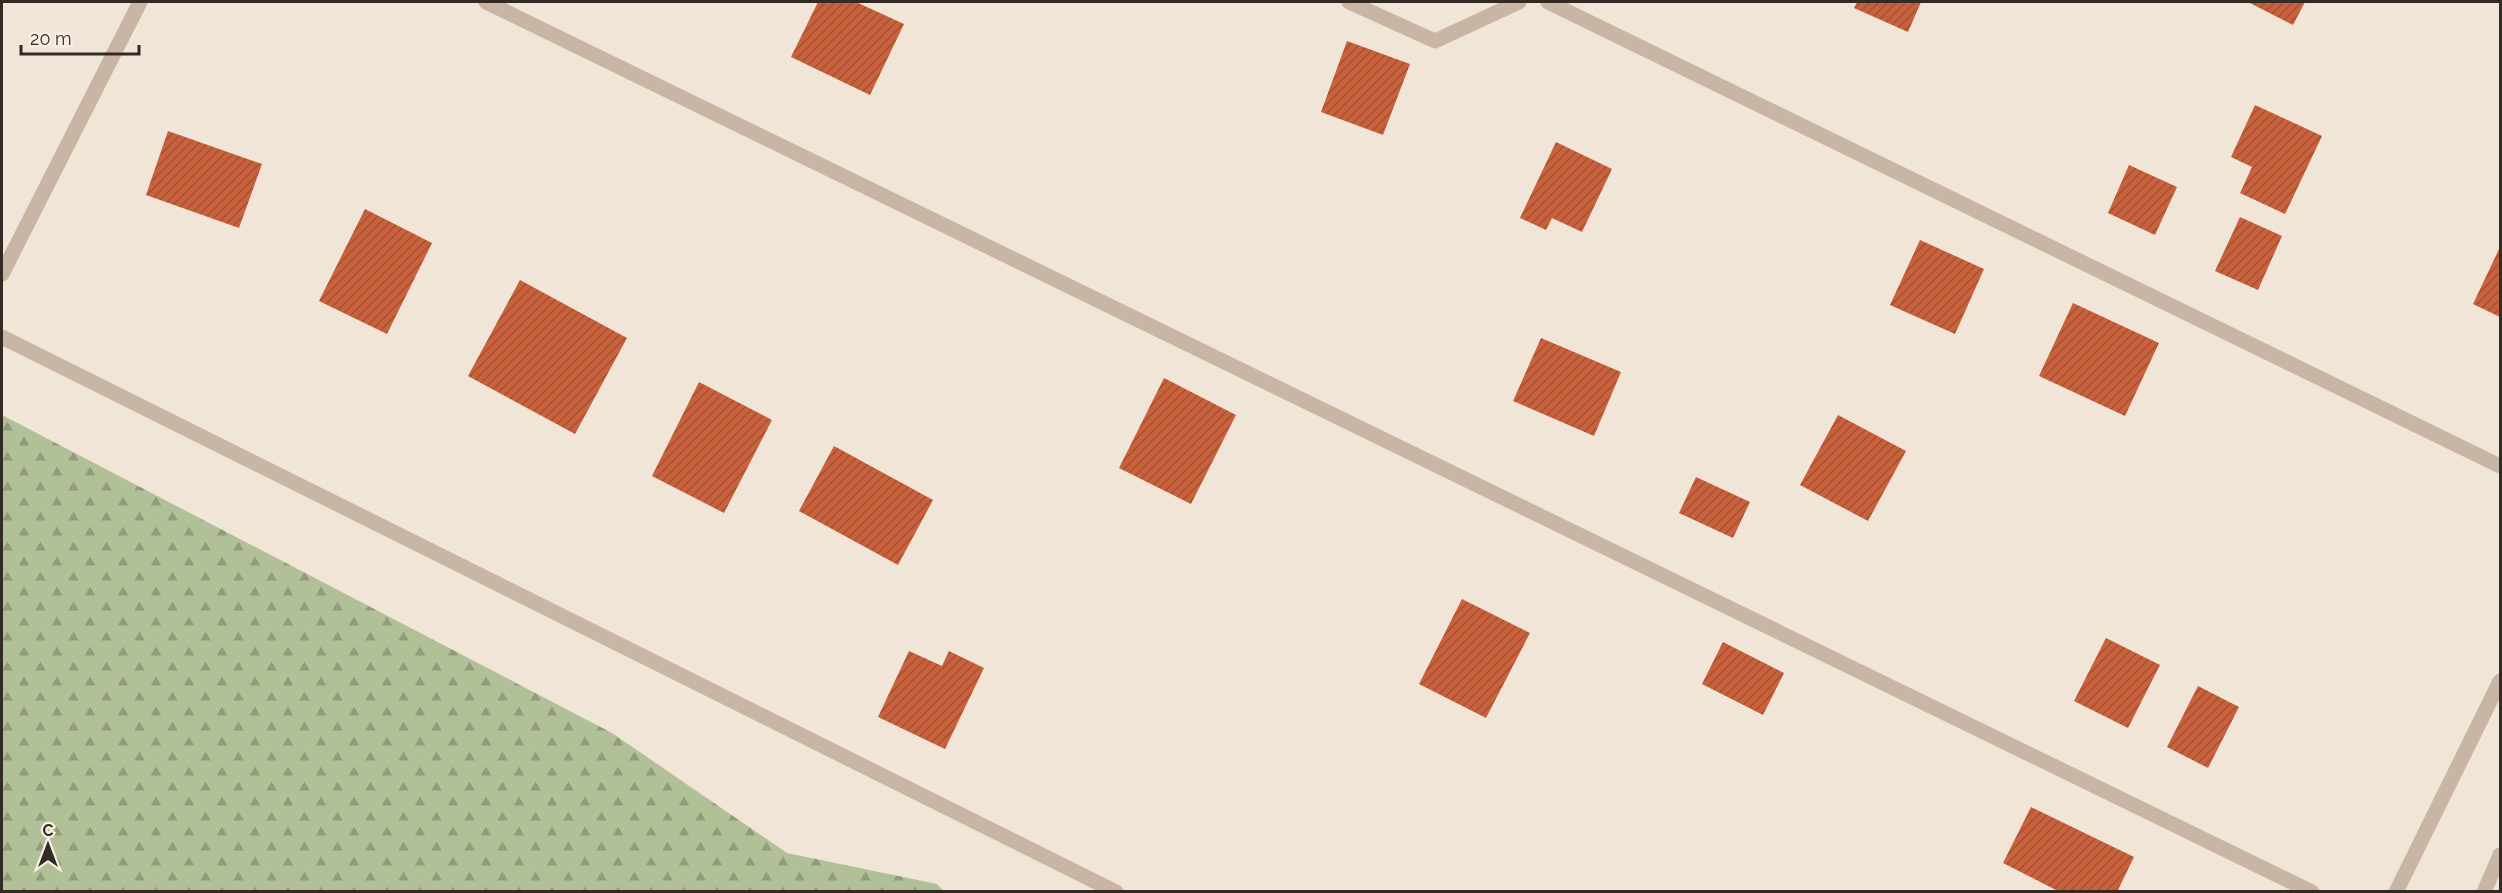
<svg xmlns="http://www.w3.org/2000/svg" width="2502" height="893" font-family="Raleway,sans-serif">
	<defs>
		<pattern id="forest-firs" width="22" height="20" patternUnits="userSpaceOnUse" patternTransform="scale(1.5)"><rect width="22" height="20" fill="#b2c097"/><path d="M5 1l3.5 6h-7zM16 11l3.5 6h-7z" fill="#929c7b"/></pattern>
		<pattern id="building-hatch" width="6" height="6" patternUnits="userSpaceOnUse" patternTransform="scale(1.5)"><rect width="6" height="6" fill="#c9613d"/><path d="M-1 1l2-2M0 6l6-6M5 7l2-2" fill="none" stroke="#a45033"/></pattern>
	</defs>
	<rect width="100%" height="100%" fill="#f1e5d7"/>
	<path fill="url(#forest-firs)" d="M2,415l610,318 175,120 150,31 7,7h-942z"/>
	<path fill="url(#building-hatch)" d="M818,2h38l48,22 -34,71 -79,-38z
		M1857,2h64l-13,30 -54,-24z
		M2248,2h57l-12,23z
		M1347,41l63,23 -27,71 -62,-23z
		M2255,105l67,31 -37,78 -45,-21 12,-26 -21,-10z
		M168,131l94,33 -23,64 -93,-33z
		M1556,142l56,27 -30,63 -30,-14 -6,12 -26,-12z
		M2129,165l48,22 -22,48 -47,-22z
		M365,209l67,34 -45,91 -68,-33z
		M2240,217l42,19 -24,54 -43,-19z
		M1920,240l64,29 -29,65 -65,-29z
		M2500,247v70l-27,-13z
		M520,280l107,58 -52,96 -107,-58z
		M2073,303l86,40 -34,73 -86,-40z
		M1541,338l80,34 -27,64 -81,-35z
		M1164,378l72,37 -45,89 -72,-36z
		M699,382l73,38 -48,93 -72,-37z
		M1838,415l68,36 -38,70 -68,-36z
		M834,446l99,54 -35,65 -99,-54z
		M1696,477l54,25 -17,36 -54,-25z
		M1462,599l68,34 -44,85 -67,-34z
		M2106,638l54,27 -32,63 -54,-27z
		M1723,642l61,31 -21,42 -61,-31z
		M909,651l33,15 7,-15 35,17 -39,81 -67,-32z
		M2198,686l41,21 -31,61 -41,-21z
		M2031,807l103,50 -17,35h-57l-57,-29z"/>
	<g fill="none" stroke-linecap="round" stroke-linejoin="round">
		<path stroke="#c9b5a3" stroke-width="15" d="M486,2l1826,890
			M1349,2l86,39 84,-39
			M1548,2l952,464
			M2,274l138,-272
			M2,337l1114,555
			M2396,892l104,-211
			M2484,892l16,-37"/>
	</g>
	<rect width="2502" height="893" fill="none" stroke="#342a25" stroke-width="6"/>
	<g transform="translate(48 845)" stroke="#f9efe3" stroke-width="4.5" paint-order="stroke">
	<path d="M0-4.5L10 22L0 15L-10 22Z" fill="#342a25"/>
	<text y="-9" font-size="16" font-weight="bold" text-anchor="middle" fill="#342a25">С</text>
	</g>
	<path d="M21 45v9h118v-9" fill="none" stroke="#342a25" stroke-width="3"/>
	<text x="30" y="45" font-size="18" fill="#342a25" stroke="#f9efe3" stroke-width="4.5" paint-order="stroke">20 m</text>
</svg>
